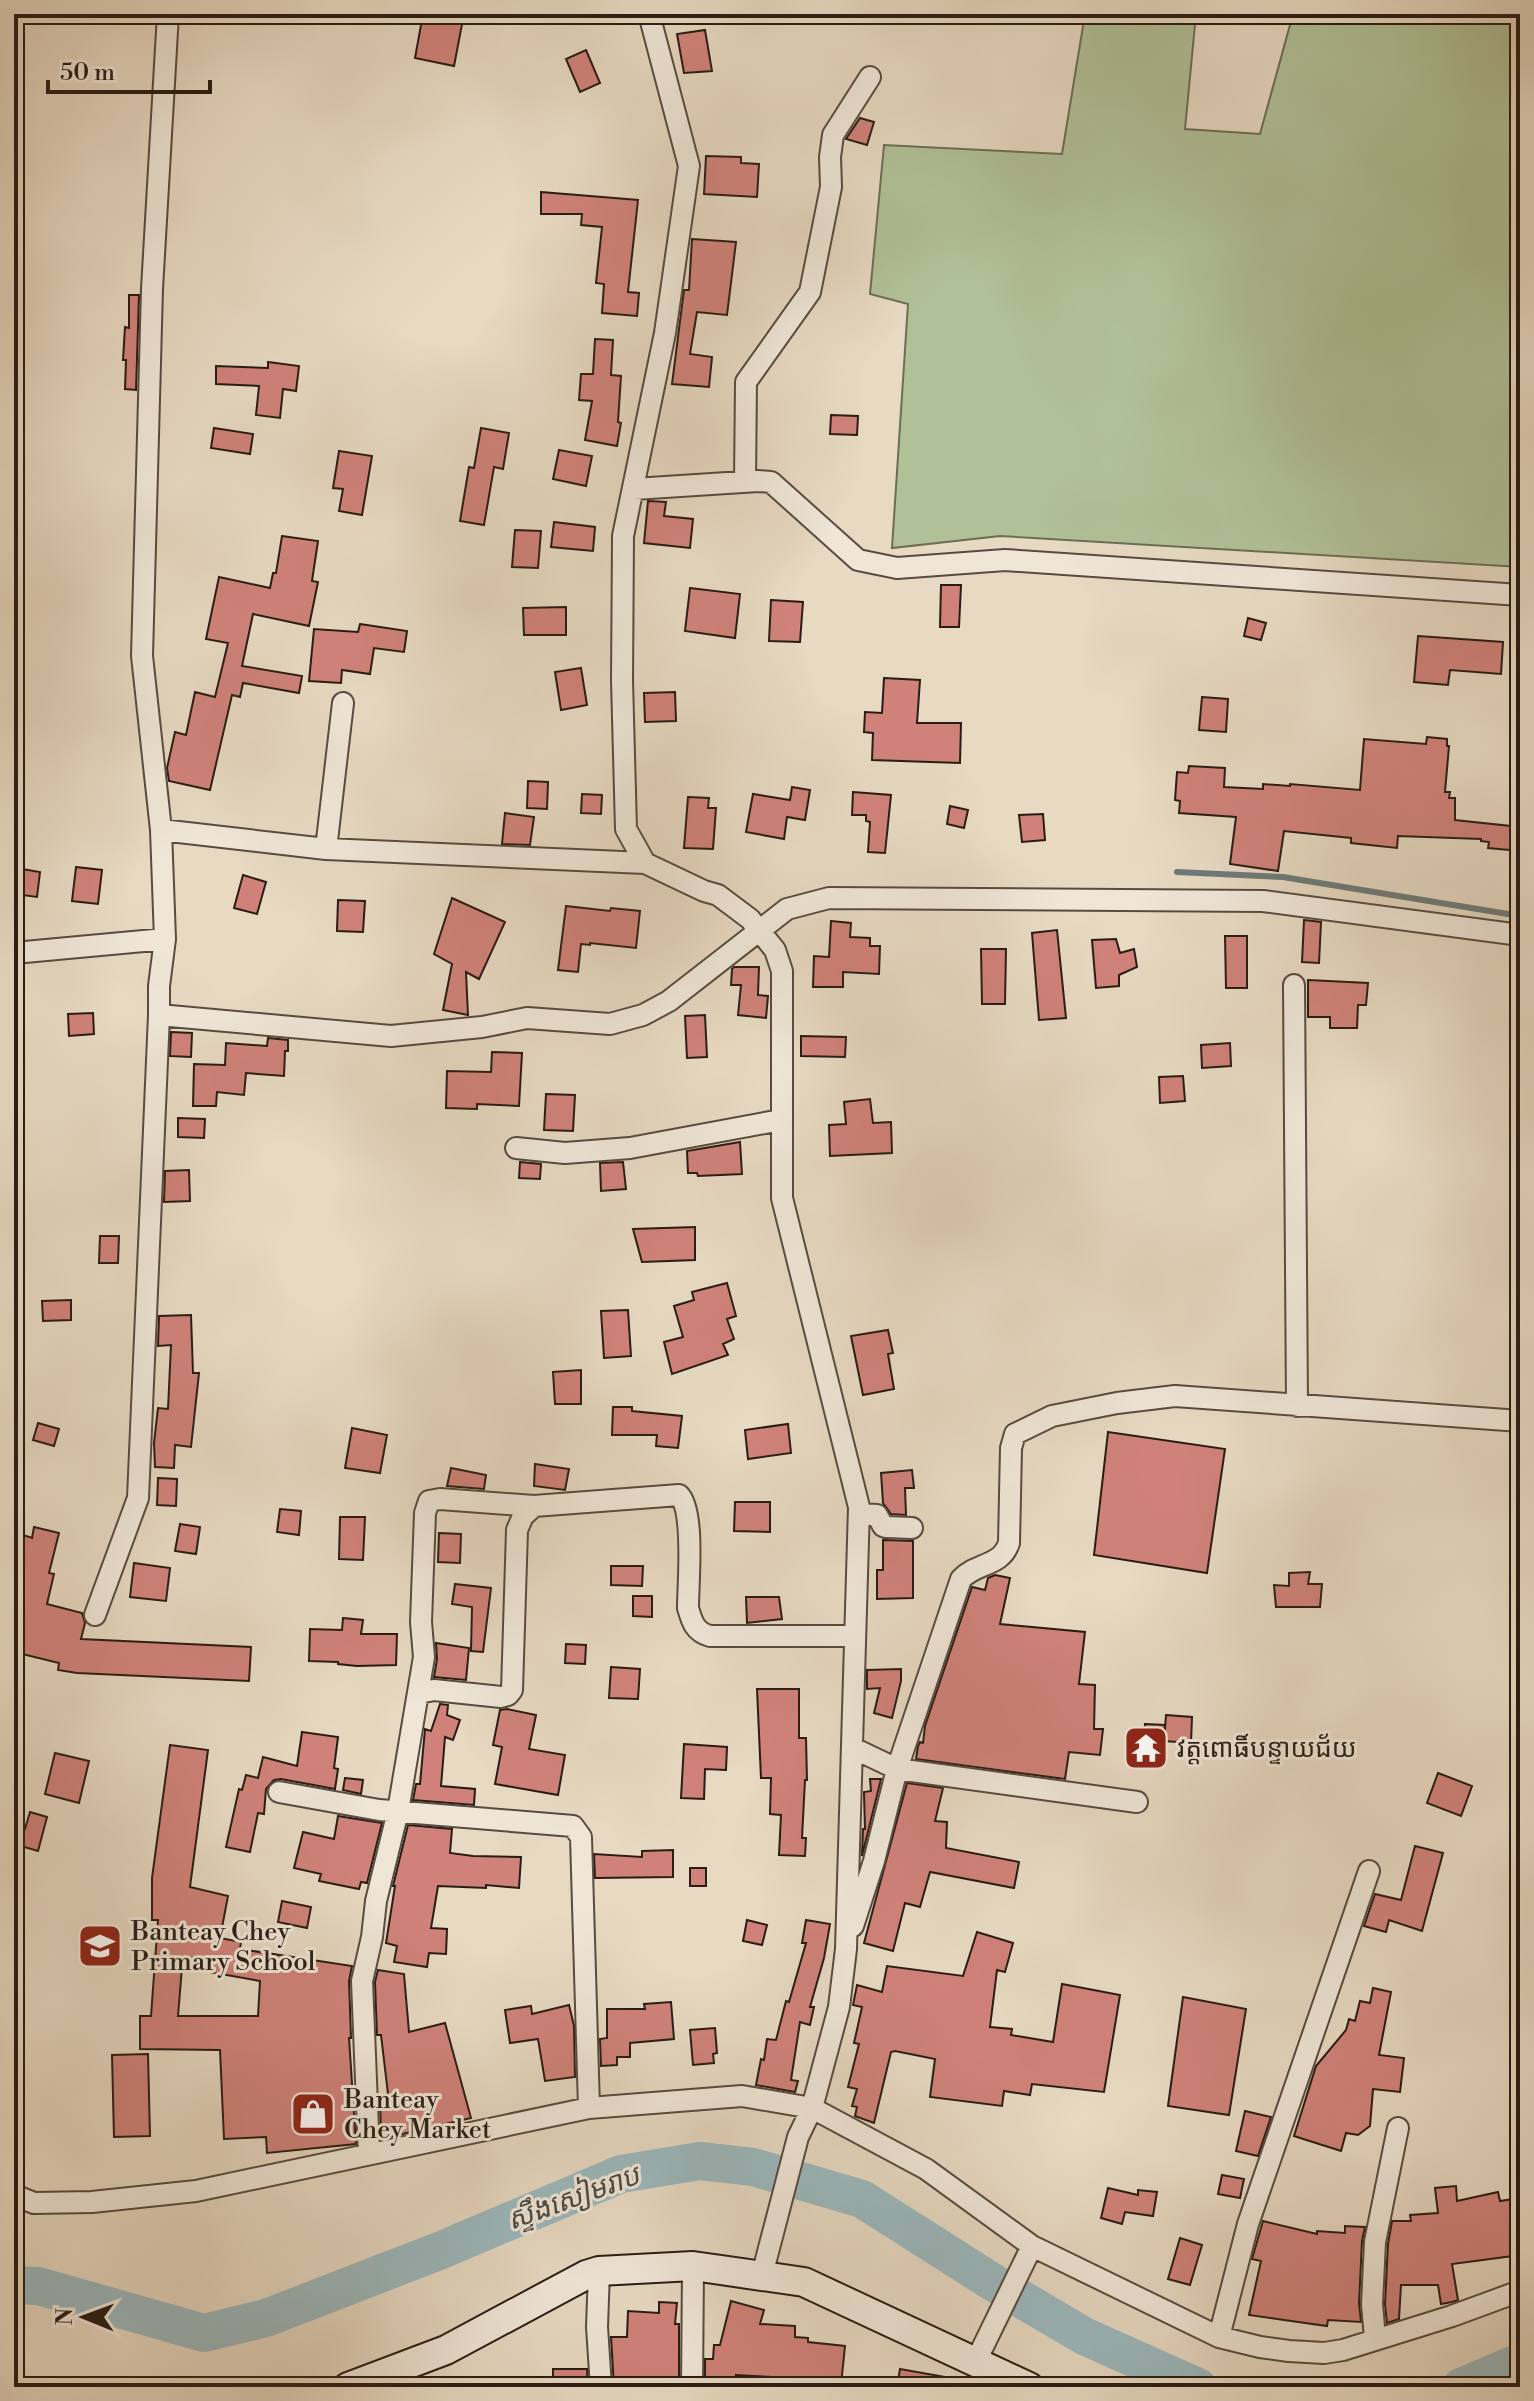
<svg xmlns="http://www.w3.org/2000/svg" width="1534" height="2401" font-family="'Libre Bodoni','Noto Sans Khmer',serif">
	<rect width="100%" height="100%" fill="#e7d9c2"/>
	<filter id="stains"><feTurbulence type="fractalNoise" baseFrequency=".0025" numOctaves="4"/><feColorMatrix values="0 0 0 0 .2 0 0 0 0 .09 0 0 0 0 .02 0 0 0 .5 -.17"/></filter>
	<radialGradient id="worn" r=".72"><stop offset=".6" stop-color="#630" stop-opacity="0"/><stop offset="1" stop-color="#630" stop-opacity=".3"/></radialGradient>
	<path fill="#b0c097" stroke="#6c6e56" stroke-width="2" d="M1085,14h111l-11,115 75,5 33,-120h227v553l-520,-31 -108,12 16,-244 -38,-10 14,-149 178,9z"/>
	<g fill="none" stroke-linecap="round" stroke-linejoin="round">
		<path stroke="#6d7a79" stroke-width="6" d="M1177,872l106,5 237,39"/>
		<path stroke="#9bb8bd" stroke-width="38" d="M14,2285l24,1 166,47 62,-15 173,-67 182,-77 79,-13 53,6 109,32 132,84 90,53 114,51
			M1461,2387l59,-25"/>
	</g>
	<path fill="#d0827a" stroke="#291c14" stroke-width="2" fill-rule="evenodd" d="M423,14h41l-10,52 -39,-8z
		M705,30l7,41 -28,2 -7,-39z
		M586,50l14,33 -20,9 -14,-33z
		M860,118l14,4 -7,23 -21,-6z
		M706,156l35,1v6l18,1 -2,33 -53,-3z
		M541,192l97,8 -10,92 11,1 -2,23 -35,-3 2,-29 -8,-1 6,-56 -21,-2 1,-11h-41z
		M692,239l44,3 -9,73 -30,-3 -7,42 22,3 -3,30 -37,-3 12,-94h5z
		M129,295h10l-3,95 -11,-1 1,-29h-3l2,-33 4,1z
		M595,339l18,1 -2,35 10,1 -3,46 3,1 -4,23 -32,-6 7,-39 -13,-1 2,-26h12z
		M268,362l31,4 -3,25 -13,-2 -3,29 -24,-3 3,-29 -43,-2v-18l52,2z
		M831,415l27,1 -1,19 -27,-1z
		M214,428l39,6 -3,20 -39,-6z
		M481,428l28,5 -6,36 -9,-2 -10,58 -24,-4 9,-54 5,1z
		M559,450l33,6 -6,30 -33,-7z
		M339,451l33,5 -10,59 -23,-4 4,-22 -10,-1z
		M648,501l18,1 -2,14 29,3 -3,29 -46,-5z
		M554,522l41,5 -2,24 -42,-4z
		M515,530l26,1 -3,37 -26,-1z
		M282,536l36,5 -6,40 6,1 -9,44 -56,-12 -11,52 60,10 -3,17 -56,-10 -3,14 -8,-2 -22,95 -41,-9 -2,-13 8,-36 11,3 9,-43 20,5 13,-54 -22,-4 13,-62 51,11 3,-15h3z
		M941,585h20l-2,42h-19z
		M690,588l50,6 -5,44 -50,-7z
		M771,600l32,2 -3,40 -31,-1z
		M566,607v28h-42l-1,-27z
		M1248,618l18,5 -5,17 -17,-4z
		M360,624l47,7 -3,21 -30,-4 -4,26 -28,-4 -1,13 -32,-2 5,-52 44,3z
		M1418,636l85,6 -2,32 -51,-4 -2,15 -34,-3z
		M581,668l6,37 -26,5 -6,-38z
		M884,678l36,2 -3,43h44l-1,40 -88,-3 1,-27 -9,-1 1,-20 17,1z
		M675,692l1,29 -31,1 -1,-29z
		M1202,697l26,2 -2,33 -27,-2z
		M1427,737l20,2v7h2l-4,46h5l-1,6h6v22l65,7v24l-32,-3 1,-6 -8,-1v-2l-83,-3 -1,12 -46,-5v-5l-67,-7 -6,40 -48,-7 6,-47 -57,-4 1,-12 -5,-1 2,-28 11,1 1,-7 36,2 -1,19 39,2v-5l27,2v-2l70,6 4,-51 62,5z
		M528,781l20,1 -1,27 -20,-1z
		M792,787l18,3 -5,30 -18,-3 -3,22 -38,-7 7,-38 37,6z
		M853,792l38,3 -6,58 -17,-1 2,-30 -4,-1v-6h-14z
		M582,794l20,1 -1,19 -20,-1z
		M688,797l21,1 -1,10h8l-3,41 -29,-1z
		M950,806l18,4 -4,18 -17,-4z
		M505,813l29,4 -4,28 -28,-1z
		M1043,814l2,26 -23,2 -3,-27z
		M76,867l26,3 -4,34 -26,-3z
		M16,868l24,4 -3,25 -23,-3z
		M243,875l23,7 -9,32 -23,-6z
		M452,898l53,24 -26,57 -13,-7 2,43 -25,-5 9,-46 -18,-10z
		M338,900l27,1 -2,31 -26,-1z
		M566,906l44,5 1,-3 29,3 -4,37 -46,-5v2l-9,-1 -3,28 -20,-2z
		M1304,920l17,2 -2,41 -17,-1z
		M831,921l20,2 -1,14 20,1v8h10l-1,28 -36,-2v15h-30l1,-31 15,1z
		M1057,930l9,88 -27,2 -7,-87z
		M1225,936h22v52h-21z
		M1116,939l4,14 14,-4 3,18 -18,8v11l-23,2 -4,-48z
		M981,949h25l-1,55h-23z
		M734,967h25l-1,28 10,1 -2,22 -28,-3 3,-30h-10l1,-16z
		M1308,980l60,3 -2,22h-8l-1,23h-27v-11h-22z
		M93,1013l1,21 -25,2 -1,-22z
		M705,1015l2,42 -20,1 -2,-42z
		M171,1032l21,1 -1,24 -21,-1z
		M801,1036l45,1 -1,20 -44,-1z
		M268,1038l20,2v11h-3l-1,25 -38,-3 -2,22 -27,-3 -1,14h-23l1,-42 31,1 1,-22 41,3z
		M1230,1043l1,23 -29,2 -1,-23z
		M492,1052l30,1 -3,53 -42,-2v5l-31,-1 1,-37 44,1z
		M1183,1076l2,25 -25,2 -1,-26z
		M546,1094l29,1 -2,36 -29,-1z
		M870,1099l3,24 18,-1 1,31 -62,3 -1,-31 17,-1 -2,-22z
		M178,1118l27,1 -1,19 -26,-1z
		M740,1142l2,32 -44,2 -1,-3h-9l-1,-22z
		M520,1162l21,2 -1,15 -21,-1z
		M623,1162l3,27 -25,2 -1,-28z
		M189,1170l1,31 -26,1 1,-31z
		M695,1227v33l-53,2 -9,-33z
		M100,1236h19l-1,27h-19z
		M727,1283l9,33 -9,3 7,20 -11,5 5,11 -56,19 -8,-32 19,-5 -9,-31 20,-6 -2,-8z
		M71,1300v20l-28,1 -1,-20z
		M628,1310l3,46 -27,2 -3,-47z
		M191,1315l2,58h6l-8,74 -16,-2 -1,23 -19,-1 -1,-24 4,-35 10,1 3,-64 -13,1 1,-30z
		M888,1330l5,23 -5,1 6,35 -31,6 -12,-59z
		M581,1370v34h-26l-2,-32z
		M613,1407h19v4l50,5 -4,32 -22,-2 1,-11h-45z
		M38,1423l21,6 -5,17 -21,-6z
		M788,1424l3,29 -43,6 -3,-29z
		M352,1428l35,7 -7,38 -35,-5z
		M1108,1432l117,17 -18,124 -113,-18z
		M535,1464l34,5 -4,21 -31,-4z
		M451,1468l35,7 -2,14 -37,-3z
		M912,1470l2,18h-9l1,27 -15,-1 -8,-11 -2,-30z
		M158,1478l19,1 -1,27 -19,-1z
		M735,1502h35v30l-36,-1z
		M280,1509l21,2 -2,24 -22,-3z
		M340,1517h25l-2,43 -24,-1z
		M180,1524l20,3 -4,27 -21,-3z
		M34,1527l25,6 -10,40 5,1 -7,30 35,9 3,10 -4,16 170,8 -2,34 -172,-8 -19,-3 1,-7 -45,-11v-120l18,6z
		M439,1533l22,1 -1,29 -22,-1z
		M883,1540l30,1v57l-36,1v-29h6z
		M134,1563l36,5 -4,33 -36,-4z
		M611,1566h32l-1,20 -31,-1z
		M1310,1572l-2,12h14l-2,23h-44l-2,-22 15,1v-13z
		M995,1575l15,3 -10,46 85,8 -6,52 16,1 -1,44h9l-3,26 -31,-3 -4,27 -149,-20 2,-13 2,-4 3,1 2,-17 47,-139 13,3 3,-12z
		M455,1584l36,4 -8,64 -12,-1 1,-44 -20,-3z
		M633,1596h19v21l-19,-1z
		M746,1597h33l3,22 -35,4z
		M343,1618l20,2 -2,14h36l-1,31 -39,1 -19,-2v-2l-29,-1 1,-32 32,1z
		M436,1643l33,5 -3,32 -32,-3 3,-18z
		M566,1644l20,1 -1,19 -20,-1z
		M611,1667l29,2 -2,30 -29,-1z
		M901,1669v12l-9,37 -18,-5 6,-25 -13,1v-19z
		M757,1689h42v49h7l1,42h-2l-3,58h4l-1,18 -26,-1 2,-40 -11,-1 1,-36h-10z
		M440,1704l8,1 -1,10 13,5 -7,20 -8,-3 -4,49 34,3 -1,16 -61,-5 3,-16h4l5,-55 6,2z
		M507,1709l29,6 -7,34 36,6 -7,40 -63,-11 7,-37 -9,-2 7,-35z
		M1166,1715l26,2 -1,26 -27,-2z
		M1145,1724l20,1 -1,18 -20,-1z
		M302,1732l36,5 -4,31 4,1 -3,20 -54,-10 -7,1 -8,9 -2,25 -6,-1 -8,39 -24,-5 13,-58 3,1 4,-15 12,3 5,-21 34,9z
		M684,1744l43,3 -1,23 -21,-1 -1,30 -23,-1z
		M170,1745l38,5 -18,137 38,9 -8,42 21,4 -1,7 112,17 -3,15 2,57h-2l7,106 -89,9 -1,-16 -42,2 -4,-89 -80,-1v-33h11l7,-96h-6v-42zM182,1967l78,14 -2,35h-80z
		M55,1753l34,8 -10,42 -34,-9z
		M1438,1773l34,13 -11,30 -34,-13z
		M345,1778l18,2 -2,14 -18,-4z
		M870,1779h11l-19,77 1,-27h2l-1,-37 7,-1z
		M907,1783l36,5 -8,33 12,1 -1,26 73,14 -5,26 -84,-16 -10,35 -15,-4 -12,48 -29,-8z
		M30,1812l17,5 -9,34 -24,-7v-19l11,4z
		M338,1816l44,7 -15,60 -6,-1 -2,7 -40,-8 2,-7 -27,-6 9,-36 31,7z
		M408,1825l44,4 -2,24 23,3 48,1 -2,31 -33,-3v3l-48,-2 -7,42 16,1 -1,25 -17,-1 -2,14 -33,-5 3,-16 -11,-3 9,-57h-2z
		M1415,1846l28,7 -21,78 -33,-11 -3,12 -22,-6 11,-32 26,6z
		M673,1850v27l-78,1 -1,-24 48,3v-6z
		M690,1868h16v18h-16z
		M282,1901l29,6 -4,21 -29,-6z
		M747,1920l20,5 -5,20 -19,-4z
		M806,1920l24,4 -6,34 -14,49h4l-4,18 -10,-3 -9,58 7,1 -3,11 -39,-7 5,-26 3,1 3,-21 9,1 10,-39 3,1 17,-59h-4z
		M977,1932l36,11 -8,29 -8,-2 -7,57 22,2 -1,6 42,7 9,-58 58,11 -16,97 -72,-8 -2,11 -26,-4 -2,15 -72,-9 5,-38 -40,-8 -4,1 -17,71 -19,-7 2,-9 -5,-1 5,-17 -9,-2 11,-43 -5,-1 8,-36 -9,-2 4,-20 25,7 5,-26 76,10z
		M378,1970l26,4 5,58 36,-9 26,95 -90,21 -1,-44 8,-1 -7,-59h-4l-2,-53z
		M1373,1988l18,4 -12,63 25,3 -4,34 -27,-3 -3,37 -12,9 -12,-2 -5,18 -47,-15 22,-70 30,-36 3,-11 6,2 5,-20 10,2z
		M1183,1997l63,12 -17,106 -61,-9z
		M671,2002l3,37 -44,4v14h-13v8l-16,1 -1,-27 7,-1v-29h38l-1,-5z
		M569,2005l5,21 1,51 -30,4 -7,-42 -28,4 -5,-33 26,-4 1,8z
		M715,2028l2,25 -4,1 1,9 -21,2 -3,-35z
		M148,2054l2,82 -36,1 -2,-82z
		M1245,2111l26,6 -13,39 -22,-5z
		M1222,2175l22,4 -4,19 -22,-4z
		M1456,2186l1,15 41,-9 2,9 20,-3v57l-68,9 6,36 -6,2 -11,2 -3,-19h-37l-2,34 -12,4 -2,-19 3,-60 4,-23h19l-1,-6 28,-2 -3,-25z
		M1108,2188l30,7v-5l19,2 -4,24 -28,-4 -3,12 -21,-6z
		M1263,2221l54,13v-3l28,2v-7l20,1 -3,14 -3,62 2,19 -33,-2 -1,6 -78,-11 12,-54 -9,-2z
		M1180,2238l22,7 -12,40 -22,-6z
		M731,2301l33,9 -4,14 35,2v11l13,1v4l37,4 -4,39 -51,-7 -54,-3v12h-31v-28h8l1,-14h6z
		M659,2302l18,1 -2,21h4v63h-65l-3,-50h16l1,-26 31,2z
		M553,2369h34l1,18h-35z
		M900,2369l51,9 -1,9h-53z"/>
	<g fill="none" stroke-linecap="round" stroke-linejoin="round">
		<g stroke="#584b40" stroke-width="24">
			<path id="street" d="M649,14l40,152 -24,167 -42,203 -1,144 4,149 19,34 59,28 14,4 32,24 25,31 7,21v227l77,309 -13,442 -7,58 -27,101 -14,29 -36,138
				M745,482l1,-100 64,-90 21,-105 -1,-30 3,-22 37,-58
				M634,489l124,-8 13,1 87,78 39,8 108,-8 515,35
				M161,830l165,19 319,14
				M326,849l17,-146
				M14,953l151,-14
				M1294,985l3,421
				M159,1015l232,21 91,-9 45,-9 83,6 33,-9 26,-14 118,-92 42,-11 434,3 257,34
				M516,1148l49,5 65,-5 151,-28
				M859,1514l18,1 6,11 3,1 26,1
				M95,1615l43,-117 21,-483v-29l6,-47 -4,-109 -19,-174 10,-367 16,-275
				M419,1693l15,-3 67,7 7,-2 4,-5 5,-160 6,-14 11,-10
				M853,1748l44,21 240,33
				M279,1792l100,18 194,16 8,11 8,271
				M853,1926l21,-65 23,-92 64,-190c16,-17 40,-12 48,-36l2,-95 4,-14 37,-18 65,-13 58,-7 345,25
				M369,2154l-7,-173 10,-44 4,-36 22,-90 26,-154 -3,-35 4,-109 4,-12 11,-2 94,7 145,-11c16,16 9,88 9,113 4,14 7,24 22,28h145
				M14,2195l20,8 58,-1 104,-11 393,-83 153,-12 70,12 114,61 106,77 187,91 41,10 29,4 35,2 19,-3 109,-34 68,-25
				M599,2271l-2,56 4,60
				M1219,2337l29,-113 121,-353
				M1375,2338l-3,-34 3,-62 23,-114
				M976,2361l56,-115
				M692,2387l1,-121"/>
		</g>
		<g stroke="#291c14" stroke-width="32">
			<path id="secondary" d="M348,2387l98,-37 140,-75 13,-4 94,-5 111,16 225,105"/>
		</g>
		<use href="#street" stroke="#efe6d7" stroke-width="20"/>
		<use href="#secondary" stroke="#efe6d7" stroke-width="28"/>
	</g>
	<defs>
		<g id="temple-square" transform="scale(2.3)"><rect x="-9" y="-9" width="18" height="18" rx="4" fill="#8f2418" stroke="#efe6d7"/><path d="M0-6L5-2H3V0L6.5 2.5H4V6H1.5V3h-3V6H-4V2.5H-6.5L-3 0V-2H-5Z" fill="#fff"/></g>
		<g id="school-square" transform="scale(2.3)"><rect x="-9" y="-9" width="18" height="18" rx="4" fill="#8f2418" stroke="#efe6d7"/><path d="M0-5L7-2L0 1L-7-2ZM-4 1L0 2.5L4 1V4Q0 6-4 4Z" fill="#fff"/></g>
		<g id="shop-square" transform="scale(2.3)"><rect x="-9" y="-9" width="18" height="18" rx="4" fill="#8f2418" stroke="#efe6d7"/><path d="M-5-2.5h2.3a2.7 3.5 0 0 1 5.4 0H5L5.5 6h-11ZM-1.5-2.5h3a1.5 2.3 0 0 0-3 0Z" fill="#fff"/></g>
	</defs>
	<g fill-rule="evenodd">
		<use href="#temple-square" x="1146" y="1748"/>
		<use href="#school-square" x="100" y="1946"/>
		<use href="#shop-square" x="313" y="2114"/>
	</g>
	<g text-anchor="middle" stroke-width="6" stroke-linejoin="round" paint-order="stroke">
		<g font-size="26" fill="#291c14" stroke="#efe6d7" text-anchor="start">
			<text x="1177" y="1757">វត្តពោធិ៍បន្ទាយជ័យ</text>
			<text x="131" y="1940">Banteay Chey<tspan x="131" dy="30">Primary School</tspan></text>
			<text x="344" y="2108">Banteay<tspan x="344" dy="30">Chey Market</tspan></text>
		</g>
		<g font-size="28" font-style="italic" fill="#4b4b47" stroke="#efe6d7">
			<text transform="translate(573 2197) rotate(-20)" y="10">ស្ទឹងសៀមរាប</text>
		</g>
	</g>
	<rect width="1534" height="2401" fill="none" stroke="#e7d9c2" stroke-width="48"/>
	<rect x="16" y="16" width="1502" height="2369" fill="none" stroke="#291c14" stroke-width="4"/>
	<rect x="24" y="24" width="1486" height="2353" fill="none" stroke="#291c14" stroke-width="2"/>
	<g transform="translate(84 2317) rotate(271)" stroke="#efe6d7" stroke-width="6" paint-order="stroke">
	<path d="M0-6L14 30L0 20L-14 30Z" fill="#291c14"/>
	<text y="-12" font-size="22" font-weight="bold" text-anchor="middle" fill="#291c14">N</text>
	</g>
	<path d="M48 80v12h162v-12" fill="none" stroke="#291c14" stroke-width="4"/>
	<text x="60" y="80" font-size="24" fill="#291c14" stroke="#efe6d7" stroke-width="6" paint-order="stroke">50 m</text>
	<rect width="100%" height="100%" filter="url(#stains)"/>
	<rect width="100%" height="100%" fill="url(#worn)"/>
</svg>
